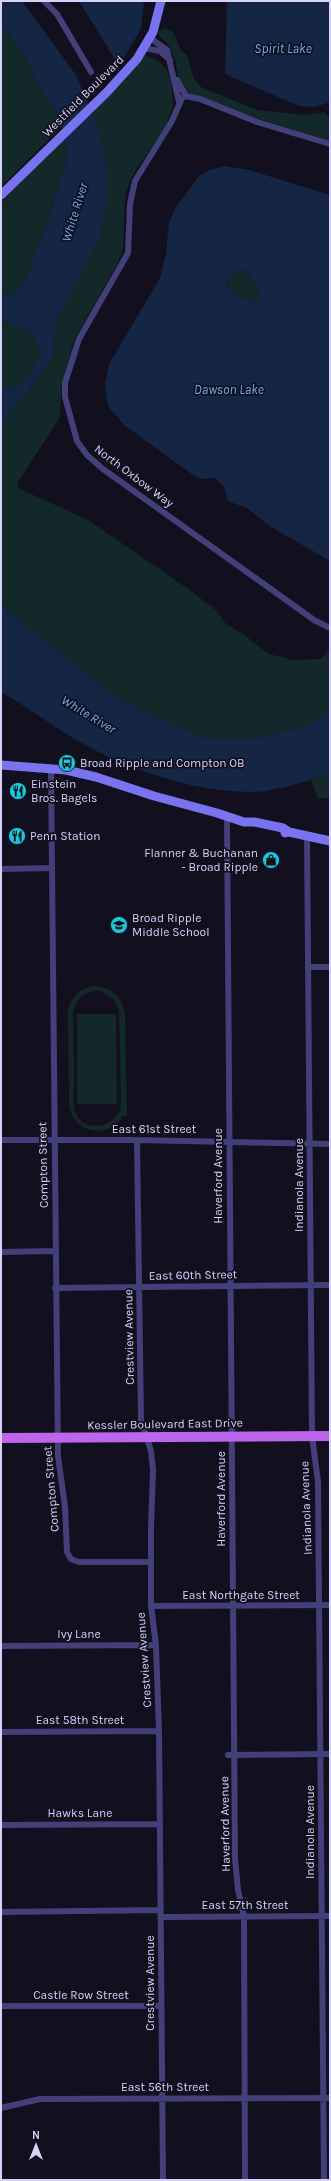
<svg xmlns="http://www.w3.org/2000/svg" width="331" height="2181" font-family="Karla,sans-serif">
	<rect width="100%" height="100%" fill="#120f1f"/>
	<path fill="#132828" fill-rule="evenodd" d="M1,27l11,9 40,72 9,11 1,7 -61,61z
		M165,28l8,4 8,18 6,5 7,24 7,8 56,23 47,5 20,-3 6,6v23l-65,-20 -77,-28 -9,-14 -4,-19 -6,-15 -11,-10 1,-4z
		M145,55c16,6 24,12 26,30 1,8 3,16 1,24 -7,29 -36,51 -45,81 -6,22 0,44 -6,67l-47,83 -13,48 -1,29 -43,67 1,4 70,32 99,68 29,22 10,14 17,10 26,20 24,6 28,-1 9,-10v58l-16,15 -46,15 -59,3 -41,-18 -53,-26 -107,-84 -7,-12v-174l51,-67 6,-42 13,-28 24,-169 -4,-8z
		M64,138l3,19 -21,69 -12,29 -7,23 -15,16 -11,2v-94z
		M239,270l9,2 11,17 1,7 -4,5 -9,-1 -19,-11 -2,-3 3,-7z
		M6,321l27,13 8,20c-8,15 -15,26 -29,35l-11,-2v-65z
		M330,774v23l-12,2 -7,-19z
		M91,986c18,-1 32,10 34,28l2,102h-4c-15,25 -52,17 -54,-13l-1,-93c3,-13 11,-20 23,-24zM100,991l14,8 5,11 2,94c-3,26 -41,31 -47,4 -1,-10 0,-21 0,-31 0,-21 -1,-42 -1,-62 1,-15 12,-25 27,-24z
		M77,1014h39l1,90h-40z"/>
	<path fill="#142643" fill-rule="evenodd" d="M1,1h21l54,74 19,45 8,29 4,27 -1,31 -7,32 -41,78 -6,42 -51,67v-39l11,2c14,-9 21,-20 29,-35l-8,-20 -27,-13 -5,1v-26l11,-2 15,-16 7,-23 12,-29 21,-69 -6,-38 -9,-11 -40,-72 -11,-9z
		M79,1h65l-3,28 -22,37z
		M227,1h103v101l-15,5 -16,-1 -74,-32z
		M224,166l25,4 81,25v366l-59,-34 -24,-19 -17,-6 -3,-3 -3,-13 -9,-8 -14,1 -8,-4 -69,-50 -16,-19 -3,-21 4,-21 51,-86 6,-25 3,-31 7,-15 23,-31 8,-5zM239,270l9,2 11,17 1,7 -4,5 -9,-1 -19,-11 -2,-3 3,-7z
		M1,600l7,12 107,84 53,26 41,18 59,-3 46,-15 16,-15v67c-19,6 -57,18 -77,18 -59,0 -122,-21 -173,-50 -27,-15 -52,-35 -79,-50z"/>
	<g fill="none" stroke-linecap="round" stroke-linejoin="round">
		<path stroke="#433f79" stroke-width="6" d="M44,1l13,13 34,58
			M150,38l17,12 12,52
			M144,48l16,3 10,9
			M177,80l9,16
			M330,144l-73,-22 -57,-23 -14,-3 -4,2 -10,23 -37,60 -5,23 -2,49 -49,86 -14,44v14l12,44 10,14 16,14 211,151 16,8
			M51,769l7,687 7,51 2,45 4,7 8,3h72
			M227,818l8,1041 3,31 6,26 1,264
			M307,836l5,600 6,46 6,698
			M1,869l51,-1
			M308,967h22
			M1,1140h136l193,4
			M137,1140l4,280 10,31 2,19 -2,57v79l5,39 3,86 4,449
			M1,1252l54,-1
			M55,1288l275,-3
			M151,1606l179,-1
			M1,1646l155,-1
			M1,1732l158,-1
			M228,1755l102,-1
			M1,1825l159,-1
			M1,1912l160,-2
			M161,1917l169,-1
			M1,2006h160
			M1,2108l39,-9 290,-1"/>
		<path stroke="#7973f0" stroke-width="9" d="M1,195l106,-103 30,-33 16,-27 8,-31
			M1,765l65,5 30,7 58,19 63,17 27,9h10l29,6 6,4
			M285,833l4,-1 41,9"/>
		<path stroke="#be65ee" stroke-width="10" d="M1,1438l329,-2"/>
	</g>
	<defs>
		<g id="bus-disc" transform="scale(0.9)"><circle r="9.5" fill="#19c7df" stroke="#120f1f"/><path d="M-5-6H5V4H4V6H2V4H-2V6H-4V4H-5ZM-3.5-4V0h7V-4ZM-3.5 1.2v1.5H-2V1.2ZM2 1.2v1.5H3.5V1.2Z" fill="#111"/></g>
		<g id="restaurant-disc" transform="scale(0.9)"><circle r="9.5" fill="#19c7df" stroke="#120f1f"/><path d="M-5-6h1v4h1v-4h1v4h1v-4h1v5L-1.5 .5V6h-2V.5L-5-1ZM5-6V6H3V1.5H1.5Q1.5-4 5-6Z" fill="#111"/></g>
		<g id="shop-disc" transform="scale(0.9)"><circle r="9.5" fill="#19c7df" stroke="#120f1f"/><path d="M-5-2.5h2.3a2.7 3.5 0 0 1 5.4 0H5L5.5 6h-11ZM-1.5-2.5h3a1.5 2.3 0 0 0-3 0Z" fill="#111"/></g>
		<g id="school-disc" transform="scale(0.9)"><circle r="9.5" fill="#19c7df" stroke="#120f1f"/><path d="M0-5L7-2L0 1L-7-2ZM-4 1L0 2.5L4 1V4Q0 6-4 4Z" fill="#111"/></g>
	</defs>
	<g fill-rule="evenodd">
		<use href="#bus-disc" x="67" y="763"/>
		<use href="#restaurant-disc" x="18" y="791"/>
		<use href="#restaurant-disc" x="17" y="836"/>
		<use href="#shop-disc" x="271" y="860"/>
		<use href="#school-disc" x="119" y="925"/>
	</g>
	<g text-anchor="middle" stroke-width="3.5" stroke-linejoin="round" paint-order="stroke">
		<g font-size="12" fill="#d7d2fa" stroke="#120f1f">
			<text transform="translate(83 96) rotate(-45)" y="4">Westfield Boulevard</text>
			<text transform="translate(134 476) rotate(37)" y="4">North Oxbow Way</text>
			<text x="154" y="1133">East 61st Street</text>
			<text transform="translate(43 1165) rotate(-91)" y="4">Compton Street</text>
			<text transform="translate(218 1176) rotate(-90)" y="4">Haverford Avenue</text>
			<text transform="translate(299 1185) rotate(-90)" y="4">Indianola Avenue</text>
			<text transform="translate(193 1275) rotate(-1)" y="4">East 60th Street</text>
			<text transform="translate(129 1337) rotate(-91)" y="4">Crestview Avenue</text>
			<text transform="translate(165 1424) rotate(-1)" y="4">Kessler Boulevard East Drive</text>
			<text transform="translate(51 1489) rotate(-95)" y="4">Compton Street</text>
			<text transform="translate(221 1499) rotate(-90)" y="4">Haverford Avenue</text>
			<text transform="translate(306 1508) rotate(-92)" y="4">Indianola Avenue</text>
			<text x="241" y="1599">East Northgate Street</text>
			<text x="79" y="1638">Ivy Lane</text>
			<text transform="translate(144 1660) rotate(-94)" y="4">Crestview Avenue</text>
			<text x="80" y="1724">East 58th Street</text>
			<text x="80" y="1817">Hawks Lane</text>
			<text transform="translate(225 1824) rotate(-91)" y="4">Haverford Avenue</text>
			<text transform="translate(310 1832) rotate(-90)" y="4">Indianola Avenue</text>
			<text x="245" y="1909">East 57th Street</text>
			<text transform="translate(150 1983) rotate(-90)" y="4">Crestview Avenue</text>
			<text x="81" y="1999">Castle Row Street</text>
			<text x="165" y="2091">East 56th Street</text>
		</g>
		<g font-size="12" fill="#d7d2fa" stroke="#120f1f" text-anchor="start">
			<text x="80" y="767">Broad Ripple and Compton OB</text>
			<text x="31" y="788">Einstein<tspan x="31" dy="14">Bros. Bagels</tspan></text>
			<text x="30" y="840">Penn Station</text>
			<text x="258" y="857" text-anchor="end">Flanner &amp; Buchanan<tspan x="258" dy="14">- Broad Ripple</tspan></text>
			<text x="132" y="922">Broad Ripple<tspan x="132" dy="14">Middle School</tspan></text>
		</g>
		<g font-size="13" font-style="italic" fill="#6bafef" stroke="#120f1f">
			<text x="283" y="53">Spirit Lake</text>
			<text transform="translate(74 212) rotate(-73)" y="5">White River</text>
			<text x="229" y="394">Dawson Lake</text>
			<text transform="translate(89 714) rotate(31)" y="5">White River</text>
		</g>
	</g>
	<rect width="331" height="2181" fill="none" stroke="#d7d2fa" stroke-width="4"/>
	<g transform="translate(36 2145)" stroke="#120f1f" stroke-width="3" paint-order="stroke">
	<path d="M0-3L7 15L0 10L-7 15Z" fill="#d7d2fa"/>
	<text y="-6" font-size="11" font-weight="bold" text-anchor="middle" fill="#d7d2fa">N</text>
	</g>
</svg>
